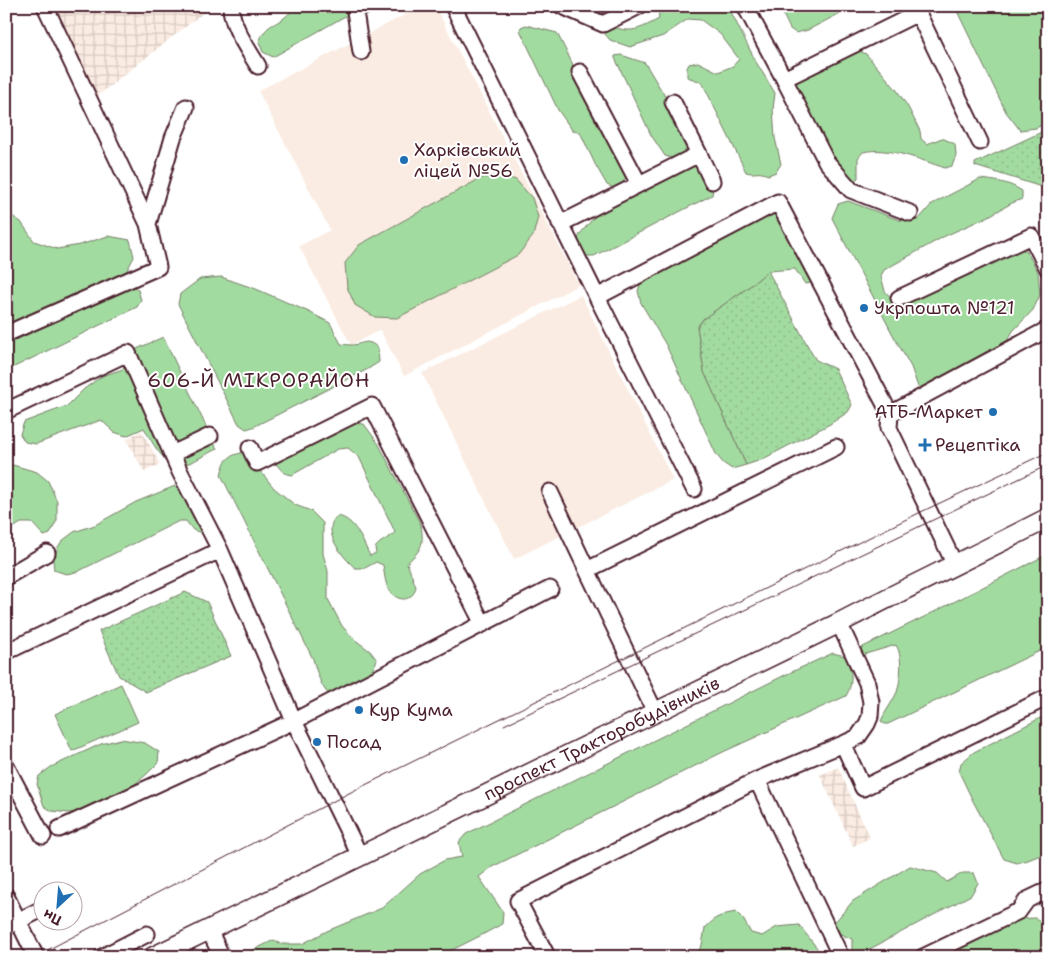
<svg xmlns="http://www.w3.org/2000/svg" width="1054" height="963" font-family="'Shantell Sans',sans-serif">
	<defs>
		<pattern id="industrial-grid" width="8" height="8" patternUnits="userSpaceOnUse" patternTransform="scale(1.25)"><rect width="8" height="8" fill="#faece2"/><path d="M0 4h8M4 0v8" fill="none" stroke="#d8cac2"/></pattern>
		<pattern id="grass-dots" width="8" height="8" patternUnits="userSpaceOnUse" patternTransform="scale(1.25)"><rect width="8" height="8" fill="#a2dba0"/><path d="M2 2h.1M6 6h.1" fill="none" stroke="#8dbc8a" stroke-width="1.8" stroke-linecap="round"/></pattern>
	</defs>
	<rect width="100%" height="100%" fill="#fff"/>
	<filter id="ink" filterUnits="userSpaceOnUse"><feTurbulence type="fractalNoise" baseFrequency=".02" numOctaves="2"/><feDisplacementMap in="SourceGraphic" scale="10" xChannelSelector="R" yChannelSelector="G"/><feConvolveMatrix kernelMatrix="1 2 1 2 8 2 1 2 1" color-interpolation-filters="sRGB"/></filter>
	<g filter="url(#ink)">
		<path fill="#faece2" d="M422,6h13l144,279 -175,91 -24,-46 -29,15 -52,-99 31,-16 -72,-139z
			M581,295l92,185 -159,79 -92,-186z"/>
		<path fill="url(#industrial-grid)" d="M50,6h162l-116,91z
			M142,431l18,33 -16,8 -18,-33z
			M838,767l32,71 -17,8 -33,-71z"/>
		<path fill="url(#grass-dots)" stroke="#767d66" d="M1048,129v60l-73,-23v-3z
			M768,271l43,81 5,8 19,9 17,36 -4,7 -18,12 -69,36 -15,5 -42,-93 -7,-45 6,-8 47,-33z
			M185,592l22,10 24,54 -85,36 -27,-16 -20,-45z"/>
		<path fill="#a2dba0" stroke="#767d66" d="M296,6h58l-7,9 -74,42 -10,-5 -4,-10c7,-17 12,-15 25,-24 4,-3 8,-8 12,-12z
			M658,6h70l28,56 19,31 -2,16 2,29 6,26 -5,8 -8,3c-11,-5 -12,0 -22,-3l-44,-90 -15,-5v-9l2,-4 9,-2 20,10 15,-6 6,-7 -19,-25 -19,-14 -13,-1 -25,17 -33,11 -20,-7 -5,-6 1,-6c8,-3 13,2 21,2 11,1 22,-6 32,-11z
			M779,6h75l-46,24 -12,3 -6,-4z
			M957,6h91v116l-12,6 -16,2 -14,-18 -49,-101z
			M526,25l31,8 71,141 -6,10 -8,4 -7,-3 -12,-21 -15,-32 -8,-2 -14,-20 -38,-80 1,-3z
			M855,49l11,5 30,35 12,18 12,24 1,8 6,5 15,-6 13,6 1,12 -4,10 -7,2c-24,-8 -57,-22 -82,-16l-5,6v20l-5,3 -22,-20 -36,-71 1,-9z
			M621,55l24,8 24,40 21,44 -2,8 -12,4 -11,-3 -14,-21 -36,-77v-2z
			M691,163l9,1 13,24 -1,7 -118,61h-12l-7,-9 5,-13 21,-25z
			M500,175l16,5 16,18 6,19 -5,19 -15,19 -121,63 -22,-1 -20,-12 -8,-18 -2,-24 14,-18 122,-67z
			M980,179c17,2 28,3 42,12v8l-10,4 -25,14 -42,19 -61,34 -3,6 4,15 10,11 121,-52h10l12,22 2,23 -7,15 -20,21 -10,17 -76,39h-9l-7,-20 -19,-34 -60,-115 2,-5 4,-9 10,-3 51,19h19l14,-16z
			M777,210l37,67 -2,6 -7,1 -10,-15 -27,2 -18,15 -47,33 -6,8 7,45 42,93 -14,4 -9,-6 -7,-9 -50,-109 -25,-42 -3,-12 3,-9z
			M6,212l15,10 13,19 23,8 23,-4 28,-9 22,4 4,17 -8,15 -120,56z
			M221,277l35,12 53,23 21,11 11,21c3,0 6,1 9,1 14,0 16,-8 28,3l1,14 -11,7 -115,58 -7,2 -7,-5 -61,-120 2,-10 20,-15z
			M131,286l7,4 3,10 -4,7 -131,64v-26l74,-37z
			M163,337l54,112c-8,3 -24,14 -32,15 -21,5 -32,-21 -41,-36l-18,8 -12,-4 -13,-12 -65,24 -11,-2 -5,-8 4,-12 43,-16 17,-17 18,-13 21,-7 5,-16z
			M349,423l15,1 14,19 43,82c3,20 1,24 -14,38l9,24c-1,2 -1,5 -3,7 -9,11 -22,2 -26,-8 -2,-6 -3,-14 -4,-21l-7,-3 -11,6h-10c-12,-11 -35,-37 -18,-52 18,2 26,26 33,40l6,-3 -1,-5c6,-8 14,-9 20,-16l-36,-75 -11,-9 -10,1 -46,26 -8,-2 -8,-9 2,-8z
			M245,452l29,36 21,17 16,6 12,12v31l5,17v28l14,27 12,13 16,12 7,9 -5,11 -17,11 -25,13c-9,-6 -14,-26 -17,-36l-92,-184c4,-17 7,-19 24,-23z
			M6,463l31,9 11,9 9,20v19l-7,14 -6,2 -12,-13h-11l-15,9z
			M175,486l14,7 16,37 -3,3 -9,-3 -7,-9h-7l-102,51 -11,2 -12,-4 -1,-10 5,-13 4,-6 12,-9 21,-7 41,-23z
			M1048,554v93l-160,77h-3l-4,-3c4,-10 12,-19 16,-29 4,-12 6,-37 -1,-47l-34,10 -4,-4 3,-3 67,-33z
			M833,653l12,3c7,14 9,26 1,40l-123,56 -231,115 -13,10 24,35 -1,12 -22,12 -42,21h-199l35,-17 7,4h21l25,-13 55,-23 38,-34 25,-14 17,-3 -3,-15 7,-8 319,-159z
			M121,684l17,38 -66,29 -17,-37z
			M1048,714v138l-20,8 -11,3 -13,-4 -31,-58 -14,-29 2,-9 13,-11z
			M121,739l24,4 14,9 -1,11 -11,11 -18,15 -42,23 -18,1 -17,-2 -8,-5 -7,-22 2,-8 12,-9 50,-23z
			M910,866l27,7 10,9 16,-9h11l4,10 -7,12 -103,55 3,7h-19v-18l-14,-6 -4,-10 19,-22z
			M736,912l7,7 8,14 11,3 15,-9 22,-2 21,27 1,5h-126l7,-12 3,-17 11,-10 10,-4z
			M1035,918l13,7v32h-114l82,-38z"/>
		<g fill="none" stroke-linecap="round" stroke-linejoin="round">
			<g stroke="#4a1f2b" stroke-width="19">
				<path id="minor" d="M45,6l103,218 25,-86 13,-31
					M231,6c0,20 17,43 27,60
					M453,6l144,291
					M562,6l41,18 36,-18
					M745,6l39,73 134,-66 62,129
					M361,52l-6,-41 10,-5
					M580,72l59,112
					M784,79l42,82 25,29 59,23
					M699,154l13,27
					M560,224l139,-70 -26,-52
					M899,298l132,-62 17,33
					M6,334l152,-67 -10,-43
					M6,411l122,-58 44,101
					M890,414l-1,14 66,137
					M250,448l7,15 115,-57 111,218
					M694,489l-97,-192 181,-95 112,212 158,-85
					M550,492l37,78
					M6,577l41,-24
					M6,652l214,-102
					M655,712l-68,-142 249,-123
					M843,744l20,44 185,-91
					M6,766l37,70
					M757,780l84,177
					M59,829l235,-108 -74,-171 -40,-78 -8,-18 38,-18
					M360,856l-66,-135 256,-132
					M6,896l30,61
					M6,927l36,-18
					M209,930l13,27
					M102,957l45,-23
					M544,957l3,-1 -29,-55 239,-121 86,-36 15,-7 9,-13 3,-7 1,-15 -4,-19 -28,-60
					M923,957l96,-46 8,-11 21,-10"/>
			</g>
			<g stroke="#4a1f2b" stroke-width="22">
				<g id="major">
					<path id="s1" d="M153,957l686,-334c69,-36 139,-69 209,-105"/>
				</g>
			</g>
			<use href="#minor" stroke="#fff" stroke-width="15"/>
			<use href="#major" stroke="#fff" stroke-width="19"/>
			<path stroke="#4a1f2b" stroke-width="1" d="M504,725l544,-260
				M34,957l319,-166 570,-280 125,-59"/>
		</g>
	</g>
	<g fill="#1f6fb2" stroke="#fff" stroke-width="2">
		<circle cx="404" cy="160" r="5"/>
		<circle cx="864" cy="308" r="5"/>
		<circle cx="993" cy="412" r="5"/>
		<path d="M922.5 437.5h5v5h5v5h-5v5h-5v-5h-5v-5h5z"/>
		<circle cx="359" cy="710" r="5"/>
		<circle cx="317" cy="742" r="5"/>
	</g>
	<g text-anchor="middle" stroke-width="4" stroke-linejoin="round" paint-order="stroke">
		<g font-size="18" fill="#4a1f2b" stroke="#fff" text-anchor="start">
			<text x="414" y="156">Харківський<tspan x="414" dy="21">ліцей №56</tspan></text>
			<text x="874" y="314">Укрпошта №121</text>
			<text x="983" y="418" text-anchor="end">АТБ-Маркет</text>
			<text x="935" y="451">Рецептіка</text>
			<text x="369" y="716">Кур Кума</text>
			<text x="327" y="748">Посад</text>
		</g>
		<g font-size="18" fill="#4a1f2b" stroke="#fff">
			<text dy="6" stroke="none"><textPath href="#s1" startOffset="499">проспект Тракторобудівників</textPath></text>
		</g>
		<g font-size="20" letter-spacing="1" fill="#4a1f2b" stroke="#fff">
			<text x="259" y="387">606-Й МІКРОРАЙОН</text>
		</g>
	</g>
	<rect width="1054" height="963" fill="none" stroke="#fff" stroke-width="25"/>
	<rect x="12" y="12" width="1029" height="938" fill="none" stroke="#4a1f2b" stroke-width="2" filter="url(#ink)"/>
	<g transform="translate(58 906) rotate(206)"><circle r="24" fill="#ffffff" stroke="#b7a5aa"/>
	<path d="M0-4L9 19L0 12L-9 19Z" fill="#1f6fb2"/>
	<text y="-8" font-size="14" font-weight="bold" text-anchor="middle" fill="#4a1f2b">Пн</text>
	</g>
</svg>
